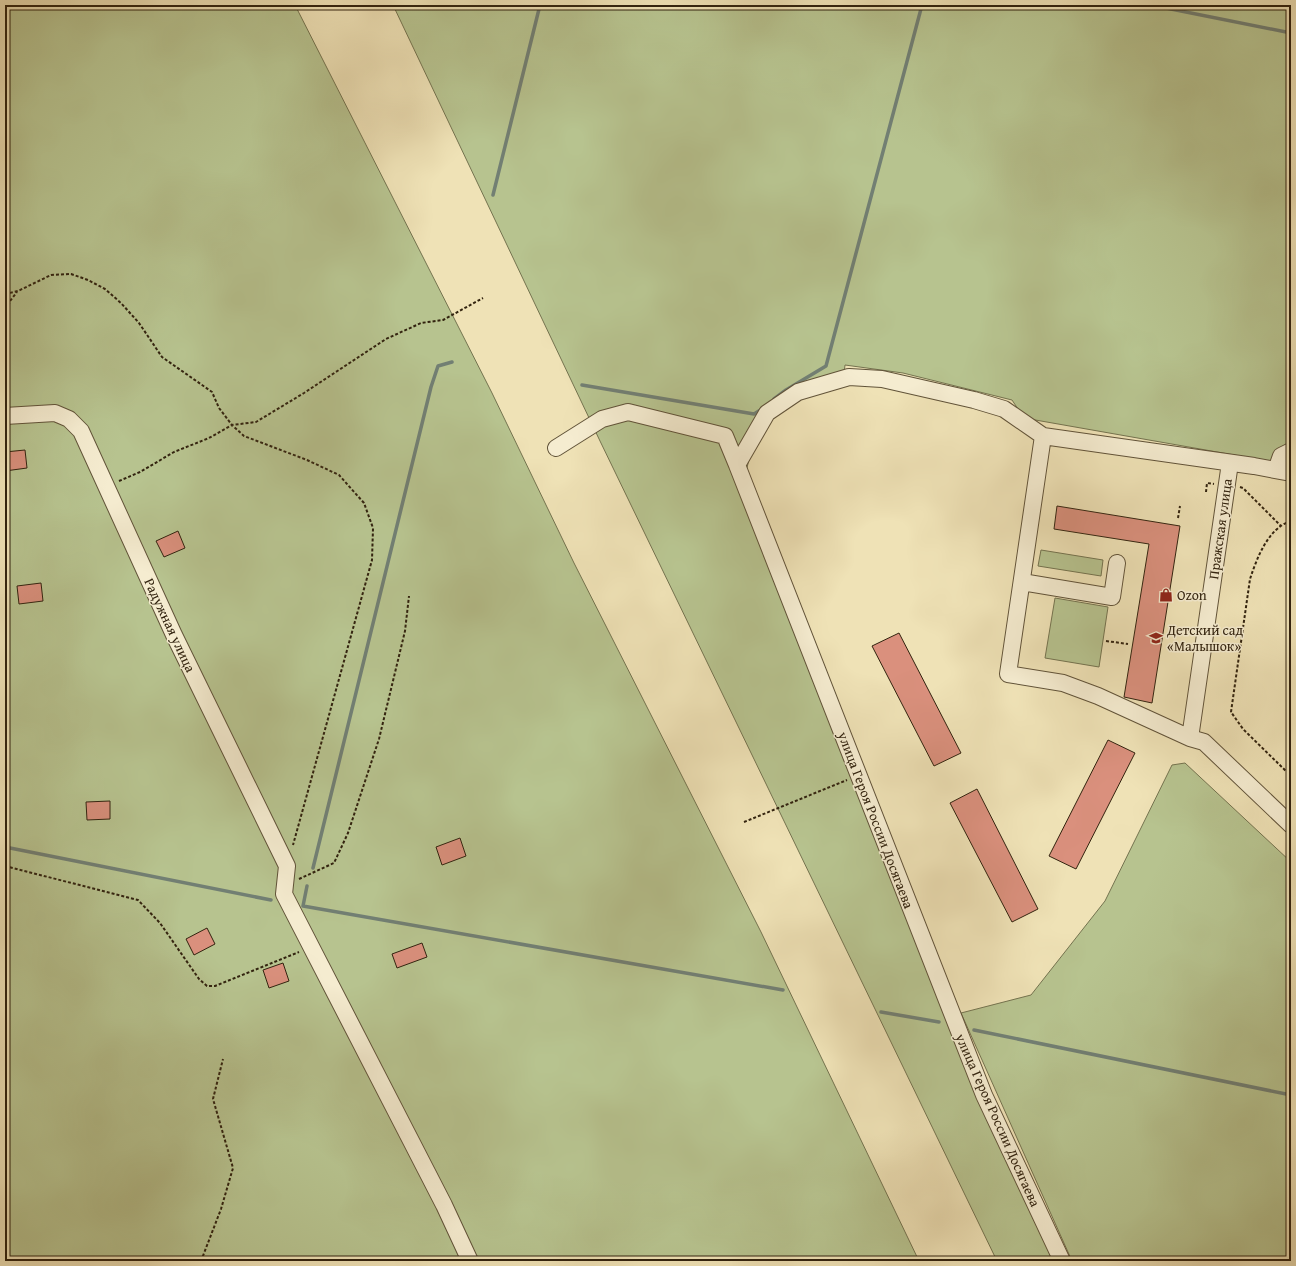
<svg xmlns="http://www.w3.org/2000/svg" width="1296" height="1266" font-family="'Gentium Book Plus',serif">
	<rect width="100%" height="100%" fill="#efe2b6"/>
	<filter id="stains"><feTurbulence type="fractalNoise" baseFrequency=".005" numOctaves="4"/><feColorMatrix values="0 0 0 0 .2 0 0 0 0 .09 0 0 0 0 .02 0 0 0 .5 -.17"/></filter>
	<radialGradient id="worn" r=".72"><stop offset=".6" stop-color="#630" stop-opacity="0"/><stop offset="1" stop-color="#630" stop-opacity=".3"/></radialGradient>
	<path fill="#b7c38f" stroke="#74734f" d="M5,5h290l197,388 82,170 187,369 158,329h-914z
		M393,5h898v460l-267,-47 -12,-18 -109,-27 -58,-8 -2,18 -46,13 -33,29 -12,22 -6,25 -10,3 324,786h-63l-397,-820z
		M1041,550l62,10 -2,16 -63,-10z
		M1055,598l53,9 -9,60 -54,-9z
		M1185,763l106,99v399h-219l-111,-248 70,-18 74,-94 67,-136z"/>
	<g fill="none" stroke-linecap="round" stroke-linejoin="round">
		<path stroke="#727f73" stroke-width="3.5" d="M1151,5l140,28
			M493,195l47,-190
			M582,385l172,29 8,-5
			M774,399l12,-9 40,-24 96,-361
			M5,847l266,53
			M313,868l118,-481 7,-21 14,-4
			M307,886l-4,20 480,84
			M881,1012l58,10
			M974,1030l317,65"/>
	</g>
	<path fill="#da907d" stroke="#32230f" d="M25,450l2,18 -22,3v-19z
		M1057,506l123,20 -28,177 -28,-6 25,-153 -95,-15z
		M178,531l7,17 -21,9 -8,-16z
		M41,583l2,18 -24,3 -2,-18z
		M899,633l62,120 -27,13 -62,-120z
		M1108,740l27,13 -59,116 -27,-13z
		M977,789l61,120 -26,13 -62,-119z
		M110,801v18l-23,1 -1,-18z
		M460,838l6,18 -24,9 -6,-18z
		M207,928l8,16 -21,11 -8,-16z
		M422,943l5,14 -30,11 -5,-14z
		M283,963l6,18 -20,7 -6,-18z"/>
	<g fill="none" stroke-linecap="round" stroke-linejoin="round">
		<g stroke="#615339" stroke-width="18">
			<path id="minor" d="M5,416l50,-3 14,6 12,12 93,204 113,231 -3,28 160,311 26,56
				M1043,436l-35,238 55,9 35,13 92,42 14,4 87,83
				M556,448l46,-29 26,-7 97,24 12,29
				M1276,470l5,-14 10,-5
				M1022,582l90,15 5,-34
				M1190,738l40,-275
				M1062,1261l-78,-166 -247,-630 30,-52 31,-21 51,-15 33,2 92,21 30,9 39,27 211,30 37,7"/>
		</g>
		<path stroke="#32230f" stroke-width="2" stroke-dasharray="3 2" stroke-linecap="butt" d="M5,294l13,-3 33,-16 20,-1 17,6 17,9 16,14 18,20 23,34 50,35 7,16 13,17 12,11 63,24 32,15 25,28 9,25 -1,32 -79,285
			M5,315l5,-14 7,-9
			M119,481l21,-9 34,-20 35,-14 23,-13 24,-3 48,-29 82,-54 35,-16 22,-3 40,-22
			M1240,487l3,1 38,38
			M1206,492l1,-9 7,1
			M1178,518l2,-12
			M1291,521c-23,7 -34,37 -41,58l-19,133 12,17 48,47
			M1106,641l22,3
			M744,822l103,-42
			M5,866l133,34 22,23 39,56 8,7h8l84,-34
			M299,879l35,-16 14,-30 31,-94 26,-108 4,-35
			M201,1261l20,-52 12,-41 -20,-69 10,-40"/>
		<use href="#minor" stroke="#f5ecd0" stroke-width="16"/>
	</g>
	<defs>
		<g id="shop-bare" transform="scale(1.08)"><path d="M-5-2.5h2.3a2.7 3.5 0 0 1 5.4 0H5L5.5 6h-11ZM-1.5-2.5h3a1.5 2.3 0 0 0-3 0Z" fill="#8f2418" stroke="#f5ecd0" stroke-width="2.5" paint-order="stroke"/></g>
		<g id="school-bare" transform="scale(1.08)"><path d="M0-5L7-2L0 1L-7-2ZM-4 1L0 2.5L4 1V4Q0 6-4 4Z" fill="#8f2418" stroke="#f5ecd0" stroke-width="2.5" paint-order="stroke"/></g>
	</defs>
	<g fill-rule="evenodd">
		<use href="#shop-bare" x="1166" y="595"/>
		<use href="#school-bare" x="1156" y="638"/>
	</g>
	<g text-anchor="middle" stroke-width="3" stroke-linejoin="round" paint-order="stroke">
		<g font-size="14" fill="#32230f" stroke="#f5ecd0">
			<text transform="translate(1220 529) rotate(-82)" y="5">Пражская улица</text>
			<text transform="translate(170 625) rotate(65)" y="5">Радужная улица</text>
			<text transform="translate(876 820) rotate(69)" y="5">улица Героя России Досягаева</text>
			<text transform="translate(998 1120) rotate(66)" y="5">улица Героя России Досягаева</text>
		</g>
		<g font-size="14" fill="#32230f" stroke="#f5ecd0" text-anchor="start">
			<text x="1177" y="600">Ozon</text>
			<text x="1167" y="635">Детский сад<tspan x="1167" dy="16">«Малышок»</tspan></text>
		</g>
	</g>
	<rect width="1296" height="1266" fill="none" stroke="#efe2b6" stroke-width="20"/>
	<rect x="6" y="6" width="1284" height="1254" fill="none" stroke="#32230f" stroke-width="2"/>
	<rect x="10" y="10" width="1276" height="1246" fill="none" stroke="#32230f"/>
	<rect width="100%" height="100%" filter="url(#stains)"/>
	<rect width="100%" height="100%" fill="url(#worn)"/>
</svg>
